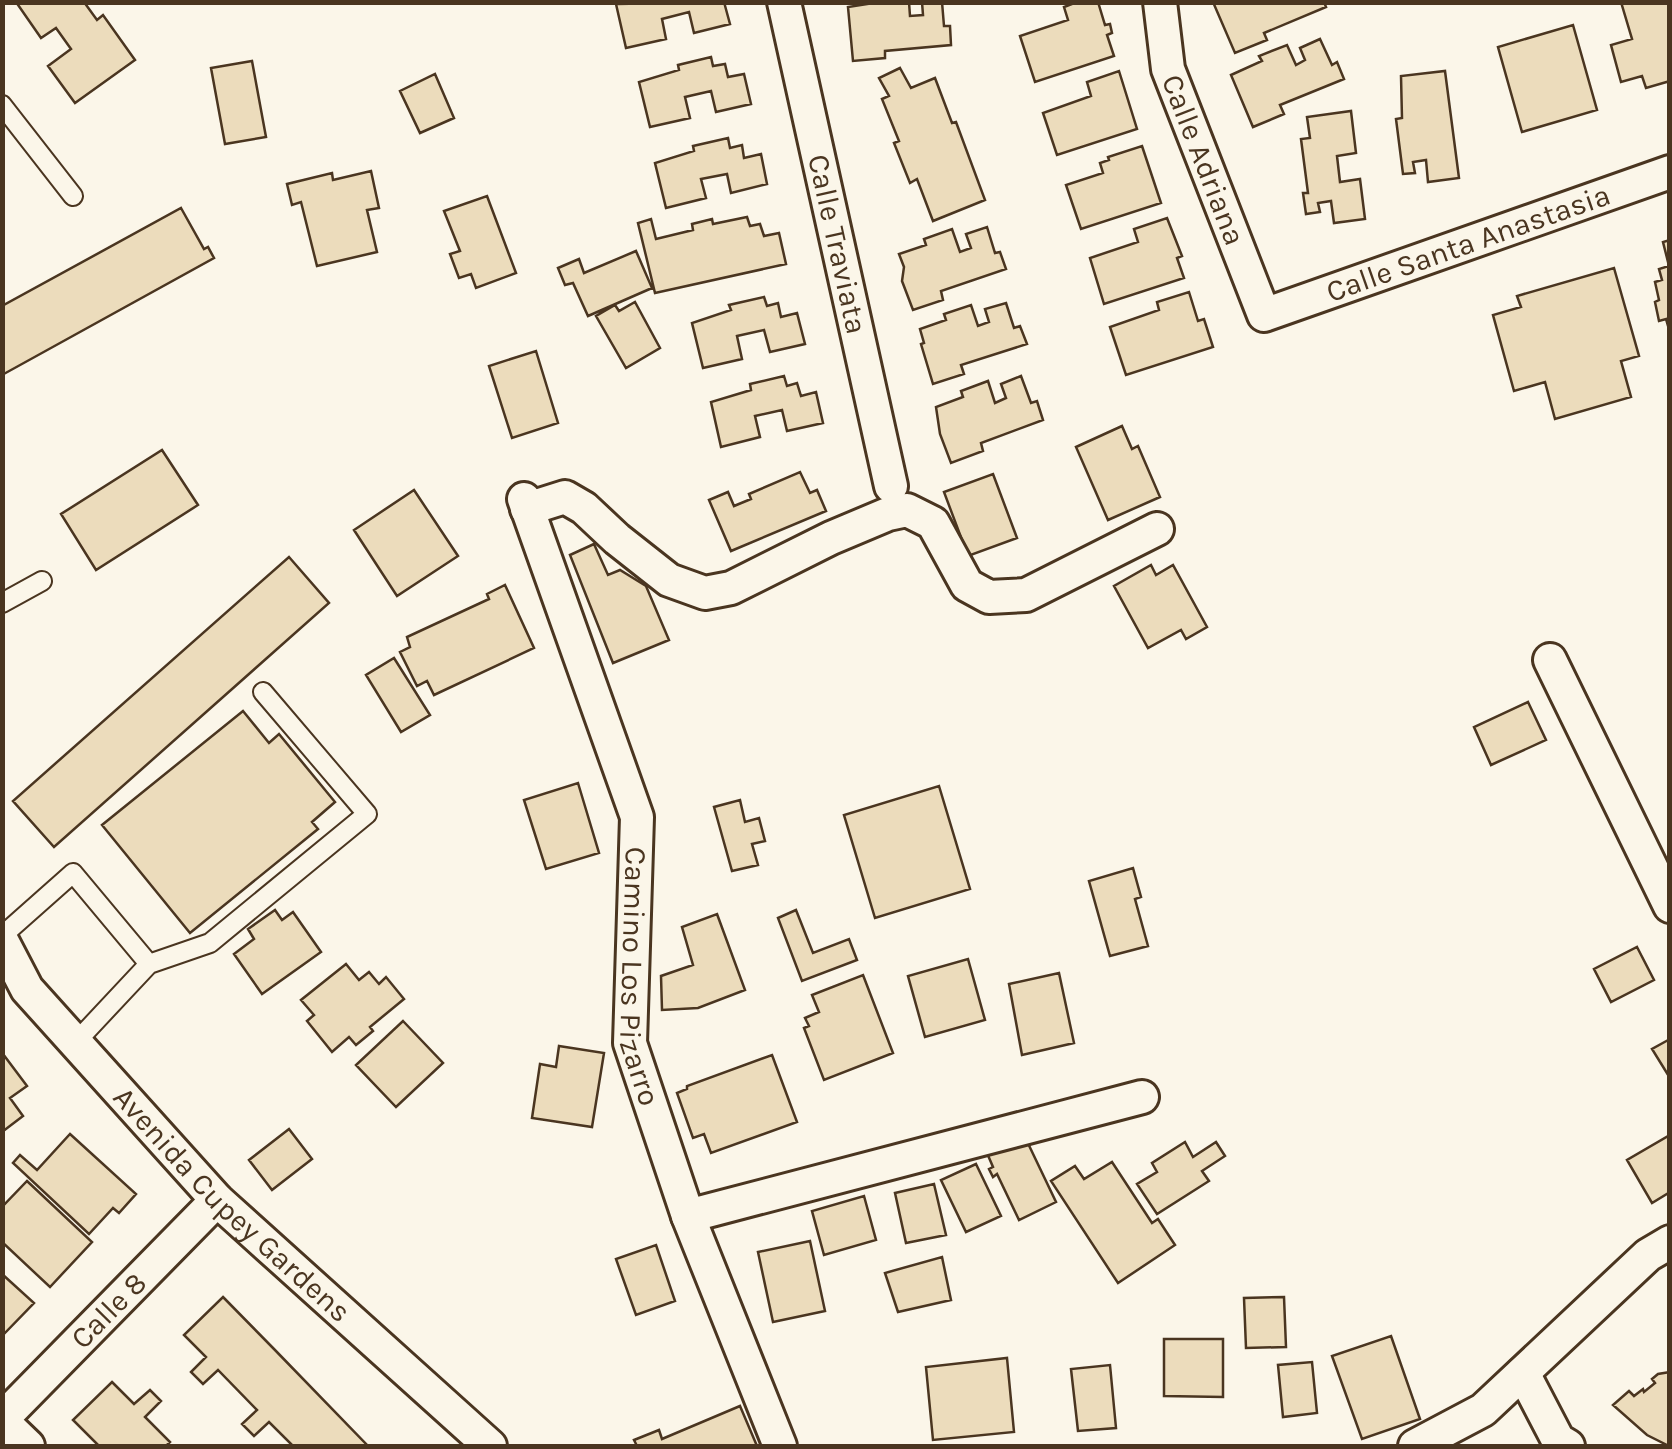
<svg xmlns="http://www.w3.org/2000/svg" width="1672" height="1449" font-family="Karla,sans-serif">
	<rect width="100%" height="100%" fill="#fbf6e9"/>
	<path fill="#ecdcbc" stroke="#4a3520" stroke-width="2.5" d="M16,2h68l13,18 6,-5 32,45 -60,43 -27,-37 23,-17 -15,-21 -15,10z
		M724,2l6,22 -36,9 -5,-21 -27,7 4,20 -40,9 -10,-44z
		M880,2h29l1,14 13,-1 -1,-13h20l2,24h6l1,19 -66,6v7l-32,3 -5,-54z
		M1077,2h21l7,23 5,-1 2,9 -5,2 7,21 -79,26 -15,-46 48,-16 -4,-13z
		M1213,2h111l2,5 -62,26 3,7 -32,13z
		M1621,2h49v79l-24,7 -4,-12 -21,6 -10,-37 21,-6z
		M1573,25l24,85 -75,22 -24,-85z
		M1320,39l12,26 5,-3 7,17 -64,26 4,9 -31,13 -22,-52 31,-14 -3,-5 28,-11 9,20 9,-5 -5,-12z
		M711,57l2,9 12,-2 3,13 16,-3 7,30 -35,8 -5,-21 -26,6 5,21 -40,9 -11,-45 40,-12 -1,-5z
		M252,61l14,76 -41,7 -14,-76z
		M900,68l11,20 24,-10 17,45 4,-1 29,78 -52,21 -16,-42 -7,4 -16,-40 5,-2 -17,-42 7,-3 -10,-18z
		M1119,71l18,58 -80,26 -14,-42 48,-17 -4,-14z
		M1445,71l14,107 -31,4 -2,-22 -13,2 2,11 -12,1 -7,-55 6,-1 -1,-42z
		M435,74l19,44 -34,15 -20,-42z
		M1351,111l5,42 -19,3 3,26 20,-3 5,40 -31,4 -3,-22 -13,2 2,9 -14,2 -3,-21h5l-7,-54 9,-1 -3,-21z
		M728,138l2,10 12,-3 2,13 17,-4 6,30 -36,9 -4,-19 -26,5 5,19 -40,10 -11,-45 39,-12 -1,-5z
		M1142,146l19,57 -80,26 -15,-44 37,-12 -3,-10 9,-3 -1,-3z
		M371,171l8,37 -12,2 10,42 -60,14 -16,-64 -9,3 -5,-21 45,-11 1,7z
		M487,196l29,77 -40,15 -5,-14 -12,4 -9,-24 10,-3 -16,-40z
		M181,208l23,41 4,-2 6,11 -212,117v-69z
		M747,217l3,9 10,-2 4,12 15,-3 7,31 -131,29 -17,-70 13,-4 5,20 37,-9 -1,-6 20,-5 1,5z
		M1167,218l15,38 -5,2 7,20 -80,26 -14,-46 48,-16 -4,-13z
		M987,227l8,26 5,-1 6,17 -65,22 2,9 -30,10 -11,-29 2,-14 -5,-13 27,-9 -2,-6 28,-10 8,23 11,-4 -5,-14z
		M1670,240v93l-4,-14 -7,2 -4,-19 4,-2 -4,-18 7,-2 -3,-11 10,-3 -6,-24z
		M636,251l16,37 -64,28 -15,-33 -8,2 -7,-17 21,-9 5,14z
		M1614,268l25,88 -18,5 10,36 -76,22 -10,-37 -31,9 -21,-76 28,-8 -4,-11z
		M1189,292l9,29 6,-2 9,28 -87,28 -16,-48 49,-17 -2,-8z
		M764,297l3,9 11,-3 3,14 16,-4 8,31 -35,8 -6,-22 -27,6 5,23 -39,9 -11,-45 39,-13 -2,-5z
		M635,302l25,46 -34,20 -30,-52 19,-11 4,6z
		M1006,303l8,25 6,-2 7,18 -66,21 3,9 -31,10 -12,-40 3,-1 -4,-14 26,-9 -2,-6 27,-9 7,21 11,-4 -4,-13z
		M536,351l22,72 -46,15 -23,-72z
		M784,376l3,10 10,-3 4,13 15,-4 7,31 -36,8 -5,-21 -27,6 5,21 -39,10 -10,-45 40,-12 -1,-6z
		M1021,376l10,27 6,-2 6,19 -62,23 2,8 -32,12 -11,-29 -4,-27 27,-10 -2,-6 27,-10 7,22 11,-5 -5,-14z
		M1122,426l10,23 6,-3 22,51 -52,23 -32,-73z
		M162,450l36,55 -102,65 -35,-56z
		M800,472l10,21 7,-3 9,21 -95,40 -22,-51 19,-8 6,14 17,-7 -2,-5z
		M993,474l24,64 -49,18 -24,-64z
		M414,490l44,66 -61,40 -43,-66z
		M594,544l14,31 12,-5 26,16 23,54 -56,23 -43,-108z
		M289,557l40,46 -275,244 -41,-46z
		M1151,565l5,10 17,-10 34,62 -21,12 -5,-9 -33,18 -34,-62z
		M505,585l29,63 -100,47 -7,-14 -10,5 -17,-34 10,-5 -3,-10 82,-38 -2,-5z
		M394,658l36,57 -29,17 -35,-57z
		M1528,702l18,38 -55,25 -17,-38z
		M243,711l26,32 10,-9 56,68 -23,20 6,7 -128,104 -88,-108z
		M578,783l21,70 -53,16 -22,-69z
		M939,786l31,103 -95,29 -31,-103z
		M740,800l5,22 14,-4 6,23 -13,3 6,21 -26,6 -18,-64z
		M1133,868l8,29 -6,2 13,47 -38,10 -21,-75z
		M275,910l7,10 11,-8 28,40 -59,42 -28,-40 20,-15 -6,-10z
		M796,910l17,43 36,-14 8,21 -55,21 -24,-63z
		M717,914l28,76 -47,18 -36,2 -1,-34 32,-11 -11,-38z
		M1637,947l17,33 -43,22 -17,-33z
		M968,959l17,61 -60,17 -17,-61z
		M346,964l13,16 10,-8 10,12 7,-7 18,22 -34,28 3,4 -17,14 -7,-8 -17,15 -25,-31 7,-6 -13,-15z
		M1059,973l15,70 -52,12 -13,-71z
		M863,975l30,78 -69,27 -20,-52 5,-2 -4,-8 14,-6 -7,-17z
		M403,1021l40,42 -47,44 -40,-42z
		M1670,1039v39l-18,-29z
		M559,1046l45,7 -12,74 -60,-9 8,-54 16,3z
		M3,1054l24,32 -17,12 13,18 -21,16z
		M772,1055l25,67 -86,31 -7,-19 -11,4 -16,-45 10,-4v-3z
		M289,1129l23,30 -40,31 -23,-30z
		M70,1134l66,60 -17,19 -6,-5 -24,26 -76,-71 7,-8 17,15z
		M1024,1135l32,67 -37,18 -22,-46 -4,3 -4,-8 4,-2 -6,-14z
		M1670,1135v57l-18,11 -25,-43z
		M1185,1142l8,15 23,-15 9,14 -23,15 7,10 -52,33 -20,-30 20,-12 -5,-9z
		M1112,1162l40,61 6,-4 17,26 -57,38 -67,-102 24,-15 9,13z
		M976,1164l25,52 -35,16 -25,-52z
		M27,1181l65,61 -42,45 -48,-45v-35z
		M934,1184l12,51 -40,8 -11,-50z
		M864,1196l12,44 -52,15 -12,-44z
		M810,1241l15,70 -52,11 -15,-70z
		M656,1245l19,56 -39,14 -20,-56z
		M942,1257l9,43 -53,12 -13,-39z
		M2,1274l32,29 -32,33z
		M223,1297l51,52 94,97h-75l-24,-24 -15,14 -12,-12 15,-14 -39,-40 -15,14 -12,-12 15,-15 -22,-22z
		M1284,1297l2,50 -40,1 -2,-50z
		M1391,1336l29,83 -58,20 -30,-83z
		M1164,1339h59v58l-59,-1z
		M1007,1358l7,74 -81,8 -7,-73z
		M1312,1362l5,51 -34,4 -5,-52z
		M1110,1365l6,63 -38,3 -7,-62z
		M1670,1372v74h-1l-22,-11 -34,-30 16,-14 5,5 9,-7 1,3 11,-9 -3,-4 6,-5z
		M112,1382l22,22 16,-14 11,11 -16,16 25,25 -4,4h-67l-26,-26z
		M740,1406l17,40h-120l-3,-6 25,-10 3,9z"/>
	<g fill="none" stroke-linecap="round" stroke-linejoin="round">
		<g stroke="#4a3520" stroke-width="22">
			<path id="lane" d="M2,105l71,91
				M2,603l40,-22
				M2,936l71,-63 76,91 -74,79
				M149,964l61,-21 157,-129 -104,-122"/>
		</g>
		<g stroke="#4a3520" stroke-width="38">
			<g id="street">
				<path id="s1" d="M784,2l107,484"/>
				<path id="s2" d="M1160,2l8,67 96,246 406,-143"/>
				<path id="s3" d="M524,499l113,318 -7,226 58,173 92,230"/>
				<path d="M527,509l38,-12 19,11 33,31 52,41 36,13 26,-5 100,-50 57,-24 19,-4 26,13 34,62 22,12 37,-2 131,-66"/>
				<path d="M1550,660l120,246"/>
				<path id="s4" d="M2,941l25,48 190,211 273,246"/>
				<path d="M688,1216l454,-119"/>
				<path d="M1523,1373l35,67 10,6"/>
				<path id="s5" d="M2,1419l215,-219"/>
				<path d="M2,1421l26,25"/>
				<path d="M1415,1446l68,-36 165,-155 22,-13"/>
			</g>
		</g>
		<use href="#lane" stroke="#fbf6e9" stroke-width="18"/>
		<use href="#street" stroke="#fbf6e9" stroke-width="32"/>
	</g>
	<g text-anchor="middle" stroke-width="8" stroke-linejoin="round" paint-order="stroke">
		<g font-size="30" fill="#4a3520" stroke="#fbf6e9">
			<text dy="10" stroke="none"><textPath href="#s2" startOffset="165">Calle Adriana</textPath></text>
			<text dy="10" stroke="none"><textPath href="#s2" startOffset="548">Calle Santa Anastasia</textPath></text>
			<text dy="10" stroke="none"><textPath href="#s1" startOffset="248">Calle Traviata</textPath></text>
			<text dy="10" stroke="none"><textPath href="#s3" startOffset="498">Camino Los Pizarro</textPath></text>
			<text dy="10" stroke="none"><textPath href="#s4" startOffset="352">Avenida Cupey Gardens</textPath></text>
			<text dy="10" stroke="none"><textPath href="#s5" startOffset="152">Calle 8</textPath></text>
		</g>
	</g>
	<rect width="1672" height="1449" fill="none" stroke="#4a3520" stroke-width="10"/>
</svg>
